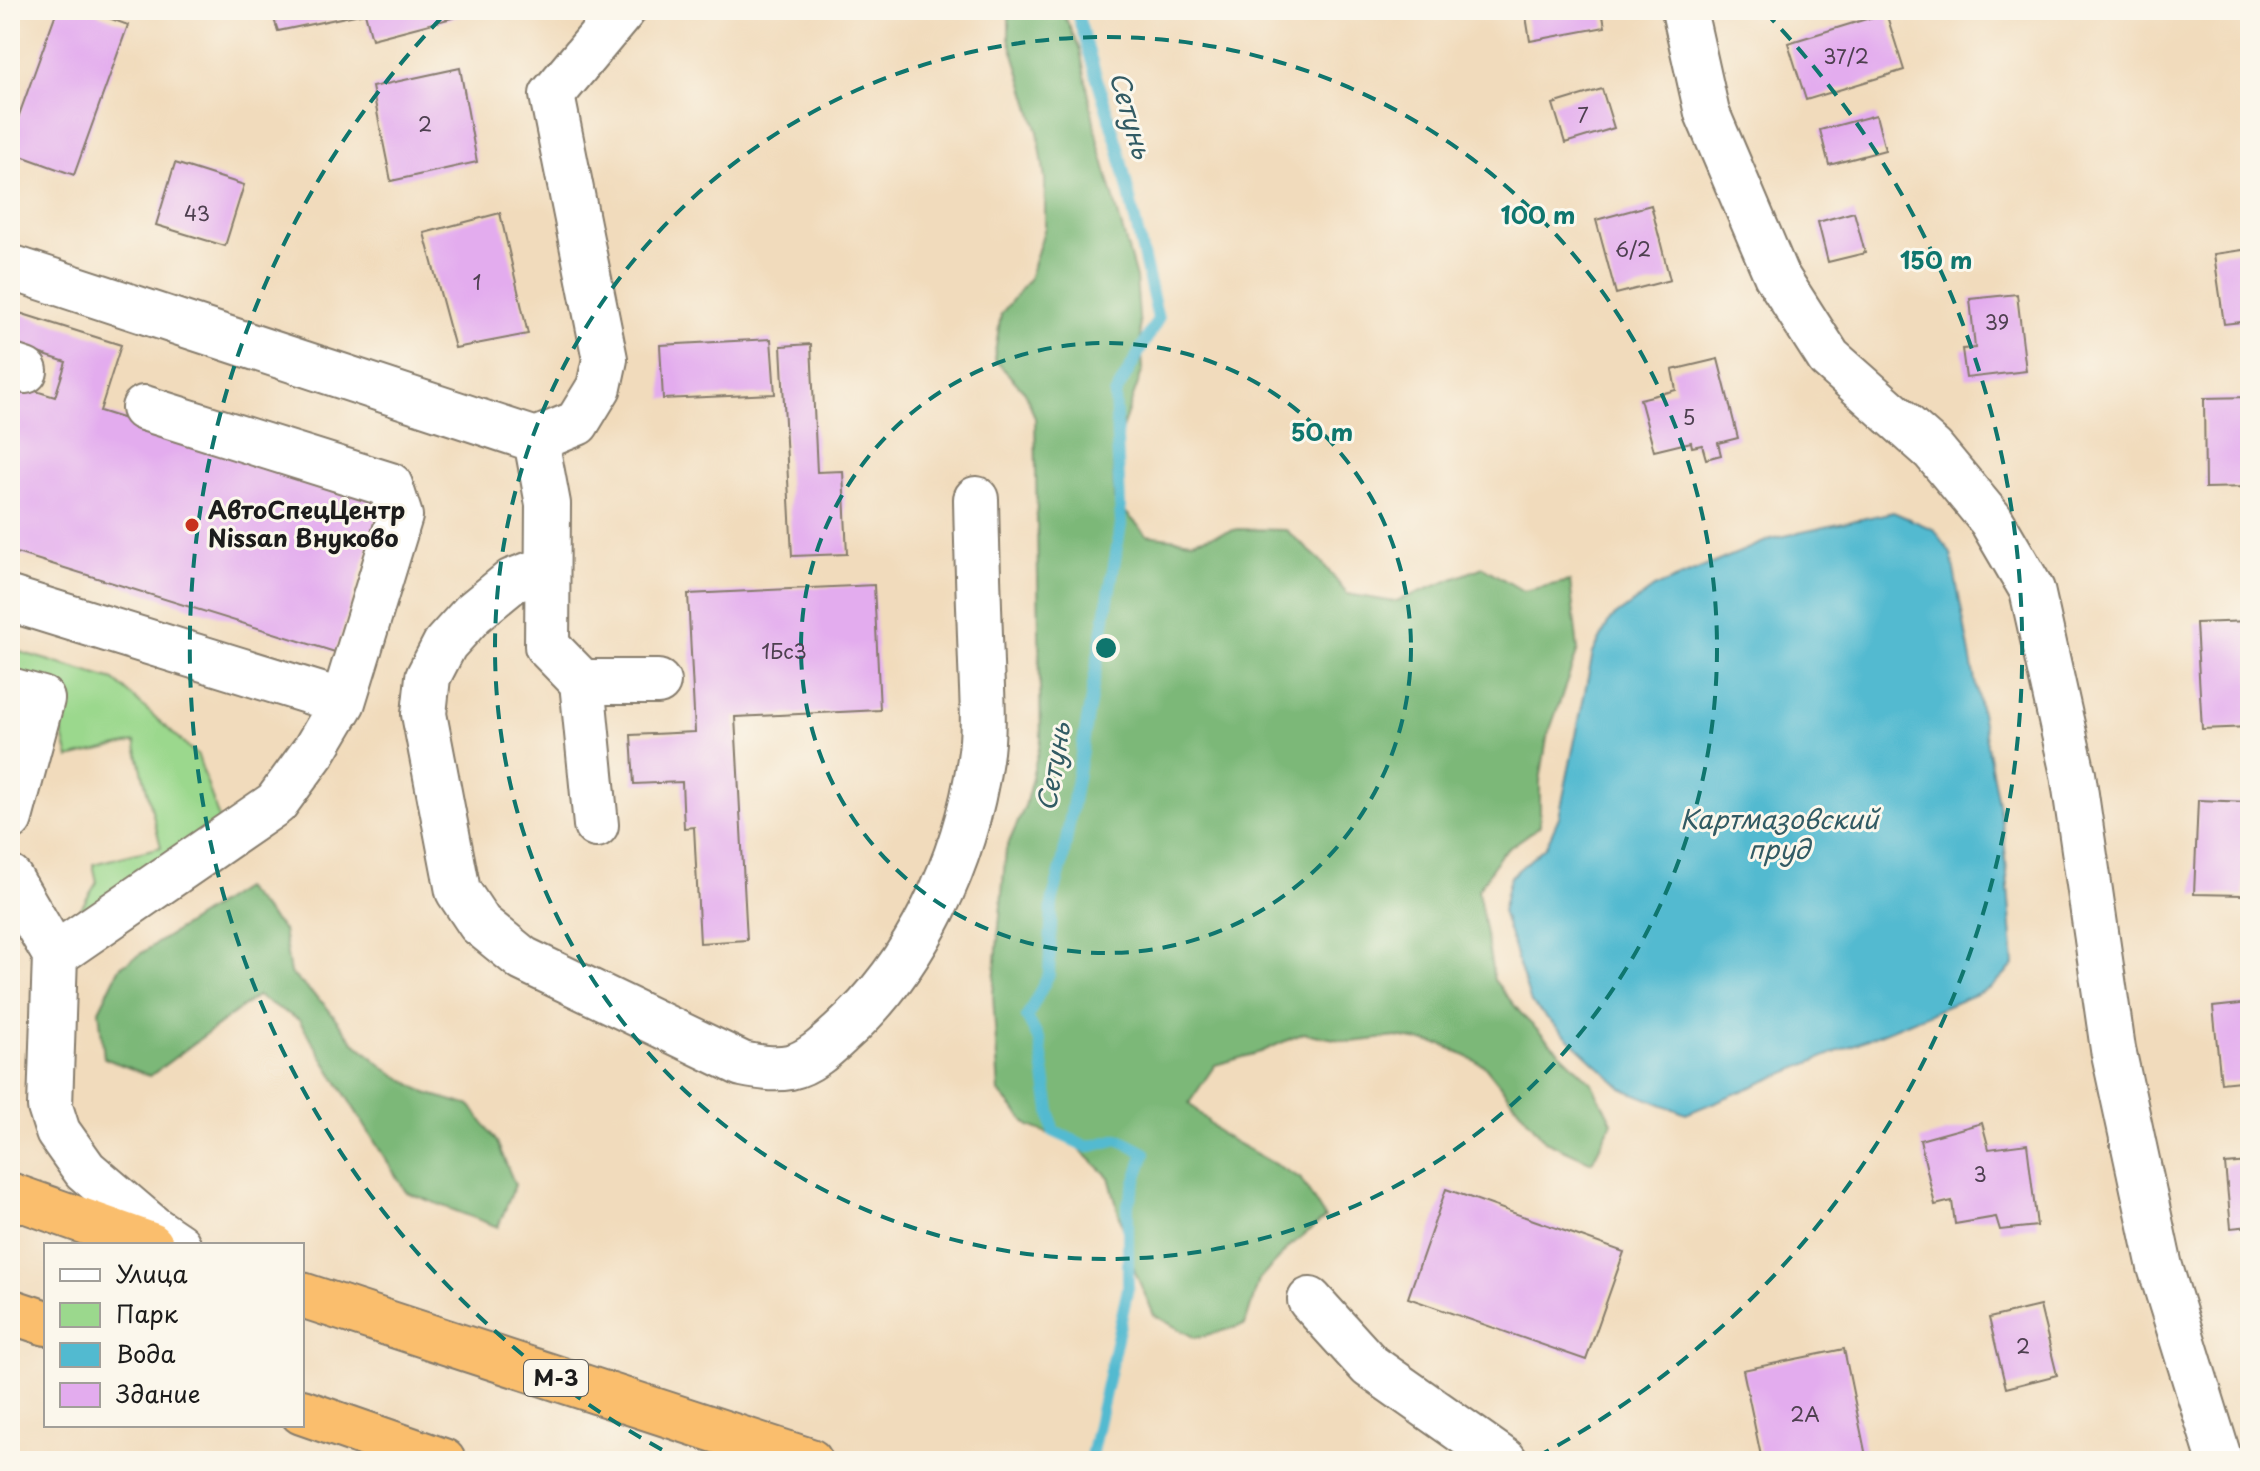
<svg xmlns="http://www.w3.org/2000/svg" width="2260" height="1471" font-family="'Playpen Sans',sans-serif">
	<rect width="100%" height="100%" fill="#fbf7ec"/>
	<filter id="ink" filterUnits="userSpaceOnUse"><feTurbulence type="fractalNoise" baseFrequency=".0125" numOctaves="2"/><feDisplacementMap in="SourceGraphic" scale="16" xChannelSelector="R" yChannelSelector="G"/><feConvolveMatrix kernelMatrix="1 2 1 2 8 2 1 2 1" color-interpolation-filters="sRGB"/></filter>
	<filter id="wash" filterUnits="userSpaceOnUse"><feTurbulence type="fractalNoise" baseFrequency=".006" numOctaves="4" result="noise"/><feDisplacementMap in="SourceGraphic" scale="32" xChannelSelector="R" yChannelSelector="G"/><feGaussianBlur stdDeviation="1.8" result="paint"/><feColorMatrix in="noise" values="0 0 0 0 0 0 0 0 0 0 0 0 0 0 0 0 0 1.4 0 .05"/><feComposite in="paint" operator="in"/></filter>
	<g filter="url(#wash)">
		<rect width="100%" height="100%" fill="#f1dbbc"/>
		<path fill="#9bd88d" stroke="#5c7a54" stroke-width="2" d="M10,649l104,31 84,76 28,84 -131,76 -14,-8 16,-26 -4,-18 68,-17 -26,-105 -66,16 -20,-75 -39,-13z"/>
		<path fill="#7cb878" stroke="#4c6a4a" stroke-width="2" d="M1009,10h53l18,40 18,92 38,136 7,91 -30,85 1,46 33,35 45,6 46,-12 48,1 34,30 27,34 47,8 89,-35 40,24 47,-10 8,69 -31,88 -7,43v45l-38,27 -24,37 16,90 29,36 68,66 21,40 -20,40 -47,-21 -61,-76 -41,-20 -46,-8 -46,5 -48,-9 -42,19 -46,13 -26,38 33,32 78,43 25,40 -35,28 -31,34 -14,45 -50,13 -41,-23 -19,-43 -26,-95 -36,-34 -44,-17 -30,-34 -6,-98 13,-145 19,-43 16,-66 -6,-322 -10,-26 -31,-33 7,-45 28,-35 16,-52v-48l-7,-47 -29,-94z
			M243,888l40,42 7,43 35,32 28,36 33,28 40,24 45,13 26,36 18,43 -17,42 -92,-35 -107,-172 -42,-24 -107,80 -46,-18 -5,-48 21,-43z"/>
		<path fill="#52bad0" stroke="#376b76" stroke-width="2" d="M1893,512l42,18 16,24 53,281 10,130 -23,23 -305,126 -63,-25 -92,-86 -29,-92 8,-34 36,-31 13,-29 34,-164 17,-33 44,-32 117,-49z"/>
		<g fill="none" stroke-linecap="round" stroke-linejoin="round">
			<path stroke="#52bad0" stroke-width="12" d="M1076,10l42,137 40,172 -43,76 6,130 -59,340 -10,38 -3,71 -22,43 13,25 13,89 35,16 30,-8 27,14 -17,51v84l-38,173"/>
		</g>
		<g id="blocks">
			<path fill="#e3acee" d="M57,10h30l41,15 -54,150 -64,-23v-12z
				M271,10h208v1l-107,28 -7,-26 -87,18z
				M1525,10h77l3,17 -75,14z
				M1886,13l18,57 -98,30 -18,-57z
				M460,68l17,94 -86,19 -19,-94z
				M1602,89l12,39 -49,15 -12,-39z
				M1876,115l9,35 -56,15 -9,-35z
				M175,163l69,22 -19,61 -69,-21z
				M1651,205l19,75 -54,14 -20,-74z
				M1854,212l11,41 -37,9 -10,-40z
				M500,213l28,121 -73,14 -31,-115z
				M2250,249v72l-26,3 -10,-70z
				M2017,294l9,77 -60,7 -4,-29 13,-1 -5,-49z
				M10,310l111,35 -21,66 283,89 -48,152 -325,-101v-168l45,14 11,-35 -56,-18z
				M771,339l4,55 -112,5 -3,-54z
				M811,344l6,128 26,-1 4,83 -55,2 -11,-210z
				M1718,359l20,79 -20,5 3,12 -15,4 -4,-14 -10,2 -1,-5 -37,9 -14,-52 36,-9 -4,-20z
				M2250,397v90l-45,1 -1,-90z
				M874,585l6,125 -145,7 12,223 -47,3 -6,-116 -10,1 -2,-46 -48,2 -3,-49 64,-3 -7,-138z
				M2250,621v106l-48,2 -6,-106z
				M2198,800l52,2v54h-6l-1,39 -49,-1z
				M2250,1003v77l-29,3 -8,-76z
				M1982,1123l7,26 38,-5 10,82 -37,4 -4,-13 -41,7 -3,-23 -17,4 -15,-65z
				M2250,1162v64l-19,2 -6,-64z
				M1446,1189l178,63 -38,108 -178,-62z
				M2040,1306l17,69 -51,13 -17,-70z
				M1844,1349l23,112h-105l-19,-91z"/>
		</g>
	</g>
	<g filter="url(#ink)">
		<use href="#blocks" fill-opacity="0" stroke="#867c6c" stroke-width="2"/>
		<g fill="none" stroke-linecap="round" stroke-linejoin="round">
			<g stroke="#867c6c" stroke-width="48">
				<path id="minor" d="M1684,10l23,103 69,162 53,83 104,92 58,70 41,70 41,184 40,275 47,218 60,194
					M10,267l526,173 41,-17 22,-36 6,-28 -53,-264 71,-85
					M10,366l15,5
					M144,408l246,77 10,31 -57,186
					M536,440l12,64 -1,142 35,36 14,143
					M547,568l-35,13 -39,32 -28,31 -17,33 -4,37 34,177 22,33 43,35 219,105c16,3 31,6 48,3 19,-4 36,-20 50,-33 77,-69 125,-172 140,-275 5,-31 2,-65 1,-96 -2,-55 -4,-109 -5,-164
					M10,599l333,103 -29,49 -38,52 -221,152
					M582,682h76
					M10,690l32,9 -32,119
					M10,878l45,77 -5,152 8,25 27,38 68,58 25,17
					M1310,1300l60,66 135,95"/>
			</g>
			<g stroke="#867c6c" stroke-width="48">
				<path id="highway" d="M10,1195l141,50
					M302,1295l508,166
					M10,1311l36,12
					M302,1412l141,49"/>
			</g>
			<use href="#minor" stroke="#fff" stroke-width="44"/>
			<use href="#highway" stroke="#fabe6d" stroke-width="44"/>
		</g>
	</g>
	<g fill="none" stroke="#0f766e" stroke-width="4" stroke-dasharray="14 10">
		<circle cx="1106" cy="648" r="305"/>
		<circle cx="1106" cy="648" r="611"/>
		<path d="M683 1461A916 916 0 0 1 447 12M1765 12A916 916 0 0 1 1529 1461"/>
	</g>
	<circle fill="#c8321e" stroke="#fbf7ec" stroke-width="3" cx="192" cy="525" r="8"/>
	<g text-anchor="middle" stroke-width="6" stroke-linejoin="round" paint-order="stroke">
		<g font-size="20" fill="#4e4050">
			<text x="1846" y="64">37/2</text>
			<text x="1583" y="123">7</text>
			<text x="425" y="132">2</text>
			<text x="197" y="221">43</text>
			<text x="1633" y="257">6/2</text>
			<text x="477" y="290">1</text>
			<text x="1997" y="330">39</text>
			<text x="1689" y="425">5</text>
			<text x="784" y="659">1Бс3</text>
			<text x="1980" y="1182">3</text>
			<text x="2023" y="1354">2</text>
			<text x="1805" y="1422">2А</text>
		</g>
		<rect fill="#fbf7ec" stroke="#5f5e5a" stroke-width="2" x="524" y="1360" width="64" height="36" rx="6"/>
		<g font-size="22" font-weight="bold" fill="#1c1c1c">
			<text x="556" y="1386">М-3</text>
		</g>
		<g font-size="24" font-weight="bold" fill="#1c1c1c" stroke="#fbf7ec" text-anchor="start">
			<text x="208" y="519">АвтоСпецЦентр<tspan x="208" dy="28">Nissan Внуково</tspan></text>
		</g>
		<g font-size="26" font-style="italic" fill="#325b64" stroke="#fbf7ec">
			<text transform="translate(1130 115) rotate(74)" y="9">Сетунь</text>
			<text transform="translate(1054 767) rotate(-80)" y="9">Сетунь</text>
			<text x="1779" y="829">Картмазовский<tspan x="1779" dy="30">пруд</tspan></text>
		</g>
	</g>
	<circle cx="1106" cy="648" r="12" fill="#0f766e" stroke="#fbf7ec" stroke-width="4"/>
	<g font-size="24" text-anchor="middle" font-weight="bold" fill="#0f766e" stroke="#fbf7ec" stroke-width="6" stroke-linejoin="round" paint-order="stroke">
		<text x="1538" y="224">100 m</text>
		<text x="1936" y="269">150 m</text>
		<text x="1322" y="441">50 m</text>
	</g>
	<rect width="2260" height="1471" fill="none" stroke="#fbf7ec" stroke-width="40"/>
	<rect x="44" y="1243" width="260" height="184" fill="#fbf7ec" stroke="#a29f99" stroke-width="2"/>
	<rect x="60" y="1269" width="40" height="12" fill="#ffffff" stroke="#a29f99" stroke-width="2"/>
	<text x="116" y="1283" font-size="24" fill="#1c1c1c">Улица</text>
	<rect x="60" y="1303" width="40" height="24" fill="#9bd88d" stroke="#a29f99" stroke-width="2"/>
	<text x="116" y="1323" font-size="24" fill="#1c1c1c">Парк</text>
	<rect x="60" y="1343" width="40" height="24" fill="#52bad0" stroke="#a29f99" stroke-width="2"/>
	<text x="116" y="1363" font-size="24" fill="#1c1c1c">Вода</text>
	<rect x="60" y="1383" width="40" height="24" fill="#e3acee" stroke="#a29f99" stroke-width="2"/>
	<text x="116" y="1403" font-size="24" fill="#1c1c1c">Здание</text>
</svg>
